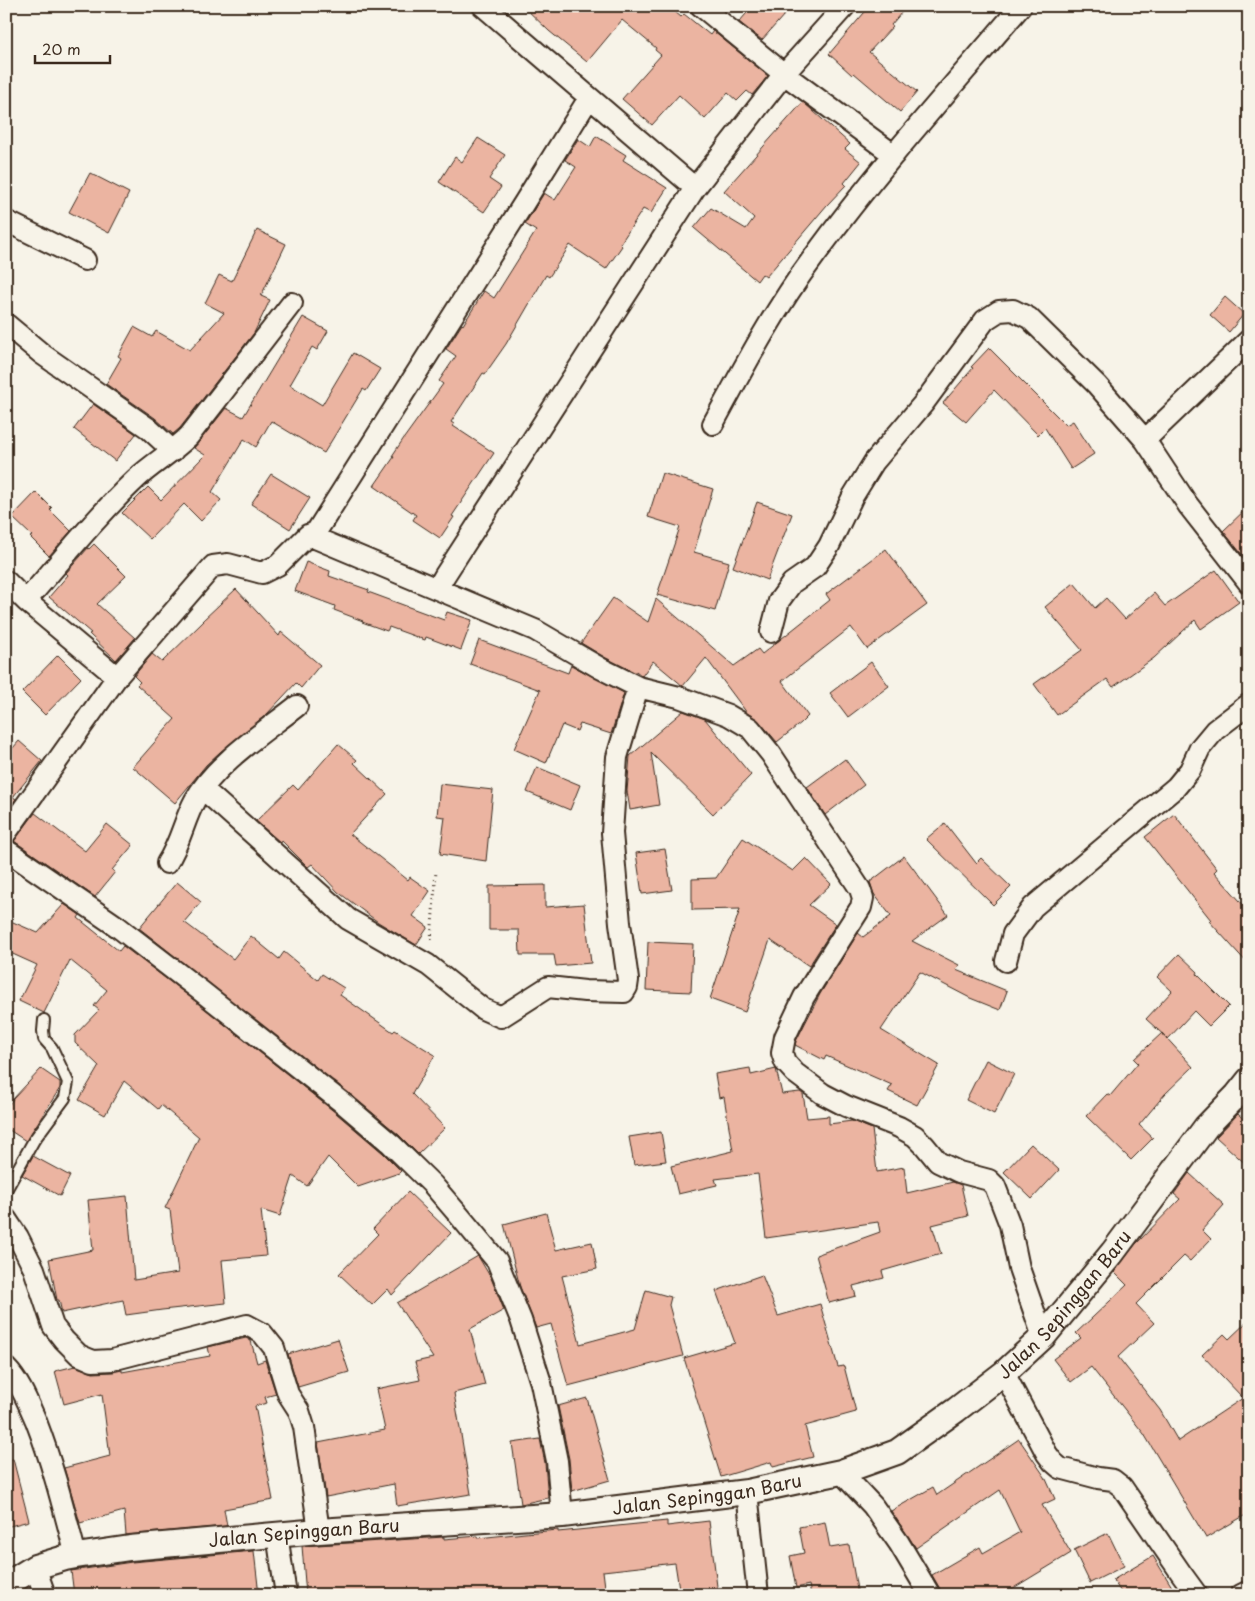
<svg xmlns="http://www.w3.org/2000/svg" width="1255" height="1601" font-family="'Playpen Sans',sans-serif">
	<rect width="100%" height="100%" fill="#f7f3e8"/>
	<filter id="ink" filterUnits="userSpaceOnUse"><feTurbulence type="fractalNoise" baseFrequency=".02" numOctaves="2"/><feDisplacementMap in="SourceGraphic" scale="10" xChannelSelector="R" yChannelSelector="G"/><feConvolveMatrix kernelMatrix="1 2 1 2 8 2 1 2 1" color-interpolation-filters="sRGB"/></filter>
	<g filter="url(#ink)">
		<path fill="#ebb4a1" stroke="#3b2a1e" d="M523,6h145l13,11 3,-3 26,21 3,-4 55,45 -16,19 -5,-4 -10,10 -9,-8 -23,26 -26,-24 -27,30 -30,-26 39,-44 -6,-5 1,-2 -34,-28 -35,42 -38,-31z
			M753,6h39l-30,34 -23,-18z
			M870,6h37l-16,19 2,1 -24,26 48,40 -17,20 -46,-39 -2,2 -23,-21z
			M803,102l47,42 -5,5 16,13 -17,21 2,2 -19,20 -61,72 -4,-3 -5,7 -63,-53 17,-20 35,21 8,-11 -30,-27z
			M596,136l30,19 -3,5 44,28 -16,25 -8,-4 -23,35 2,2 -16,23 -36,-24 -21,32 -3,-2 -40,69 -21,30 -2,-1 -32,49 3,2 -1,2 41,27 -42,63 2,1 -14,21 -27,-18 3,-5 -42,-29 20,-29 -2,-1 12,-18 39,-54 -4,-3 17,-25 -10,-7 16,-25 1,1 21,-34 10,7 42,-67 -11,-7 19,-31 11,7 21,-33 -11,-7 13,-21 12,8z
			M478,138l27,17 -16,24 12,8 -17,25 -45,-30 16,-25 7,5z
			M90,173l39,20 -20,40 -40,-21z
			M257,230l29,14 -25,52 9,4 -16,33 -74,95 -7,6 -18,-16 -49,-34 15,-26 -3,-2 16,-29 18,10 4,-6 34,19 34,-37 -19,-10 14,-28 13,6z
			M1225,297l19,17 -15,18 -19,-17z
			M303,317l25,14 -11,19 -5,-3 -22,38 32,20 31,-52 27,16 -14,22 -3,-2 -39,64 -53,-32 -15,26 -12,-8 -32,53 9,8 -20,21 -17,-17 -34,35 -28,-26 26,-26 13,13 44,-45 -11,-7 32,-40 17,9z
			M989,348l77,77 7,-4 21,33 -23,15 -26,-41 -7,7 -44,-45 -28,32 -23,-19 30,-35 -2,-1z
			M93,404l43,30 -21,27 -41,-32z
			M662,473l51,16 -19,63 35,10 -14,49 -58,-16 23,-68 -32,-10z
			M271,474l39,24 -20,31 -39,-25z
			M36,492l16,16 -2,2 21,21 -22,25 -19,-19 2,-1 -20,-19z
			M757,502l35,12 -25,66 -34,-13z
			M1249,506v57l-26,-32z
			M94,544l32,32 -29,28 38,34 -19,22 -27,-26 2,-1 -42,-36 19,-22 -2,-2 22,-25 1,1z
			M886,549l41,56 -60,44 -16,-22 -69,54 26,35 -7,7 -24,19 -18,-21 -12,-8 -41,-55 -23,28 -30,-25 -11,15 -6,-5v2l-30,-15 -25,-15 32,-45 35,24 8,-23 78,67 24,-17 4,5 68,-54 -4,-6z
			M306,562l24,9 -1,5 40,14 -1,2 76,28 3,-8 25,8 -11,30 -35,-13 -1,3 -36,-13 -2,4 -25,-9 1,-1 -29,-11 1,-4 -40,-15z
			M1216,570l23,32 -38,27 -6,-9 -41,38 -41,29 -6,-8 -50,36 -23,-31 48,-34 -37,-43 29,-24 21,25 11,-10 19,21 29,-26 11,13z
			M236,589l43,47 2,-4 39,33 -19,23 -5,-5 -29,31 -47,38 -14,13 -31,38 -42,-36 42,-48 -38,-34 3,-3 -6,-6 18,-22 10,8 42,-41 -1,-1z
			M479,640l89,33 3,-8 53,28 -13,41 -31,-10 -3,7 -15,-6 -16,38 -32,-14 26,-59 -70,-26z
			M58,655l23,23 -36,37 -23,-23z
			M871,662l18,24 -41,31 -18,-24z
			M683,711l22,8 46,56 -38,39 -62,-61 8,52 -29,5 -3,-19 3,-35z
			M19,741l23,20 -29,36 3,2 -10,13v-56z
			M338,744l19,16 -3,3 33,31 -37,40 58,46 2,-3 20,14 -17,25 15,11 -12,18 -38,-23 -40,-30 -26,-28 -4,3 -26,-26 -2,1 -24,-21 37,-36 5,5z
			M845,759l19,26 -39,30 -18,-28z
			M537,767l43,18 -10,25 -43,-18z
			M440,784l53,6 -7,71 -46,-7 5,-37 -8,-1z
			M35,813l50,38 22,-27 26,21 -21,25 3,2 -20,25 -81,-56z
			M1174,814l43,55 -3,3 35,39v54l-40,-44 2,-1 -66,-83z
			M945,823l31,40 5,-5 30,29 -18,18 -67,-66z
			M743,838l50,33 13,-13 25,26 -22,21 27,19 -27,42 -39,-26 -25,72 -35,-13 30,-90 -48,1v-31l24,-1z
			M665,849l7,41 -30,4 -6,-41z
			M904,856l44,59 -36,26 47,24 -3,5 51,21 -7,19 -30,-12 -50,-26 -39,58 58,35 -22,40 -29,-14 4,-6 -66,-29 -2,4 -29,-15 1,-4 24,-47 38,-61 5,4 28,-21 -17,-22 -4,-12z
			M177,882l24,20 -17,20 49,37 18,-23 28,23 5,-7 34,28 4,-6 22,14 -4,7 53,37 2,-2 40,25 -23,39 33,34 -27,26 -19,-19 -48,-40 -212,-167z
			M545,885v22l39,-3 7,59 -35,3 -2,-11h-34l-1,-25h-30v-44z
			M64,904l16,11 -2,3 41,33 4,-5 71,54 142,113 47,40 18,18 -2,2 -41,14 -30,-30 -21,29 -14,-10 -13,40 -19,-6 5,46 -44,4 4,43 -64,7 -36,5 -3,-15 -61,13 -3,-13h-2l-8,-41 44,-9 -5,-50 39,-4 7,84 44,-7 -8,-63 -5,-2 34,-71 -38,-32 -3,4 -34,-28 -19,34 -26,-15 20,-34 -24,-23v-8l24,-25 -5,-4 13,-16 -37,-30 -26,53 -25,-12 18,-36 -31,-14v-32l32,14z
			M648,942l45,2 -2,48 -45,-2z
			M1179,954l19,18 -1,2 32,32 -20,20 -15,-15 -26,28 -22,-20 26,-28 -15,-14z
			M1162,1033l31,34 -28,27 -26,31 14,13 -22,22 -45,-44 21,-22 3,2 28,-33 -4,-4z
			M986,1060l28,14 -20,40 -28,-14z
			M750,1068l1,7 25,-6 6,25 18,-2 3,2 4,24 22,-2v8l23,-3 20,8 5,43 27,-5 3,26 46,-11 8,3 7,31 -36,9 9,29 -59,17 2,7 -31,8 3,10 -27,7 -13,-48 64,-23 -2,-10 -112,16 -8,-64 -43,5 2,6 -39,9 -7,-28 62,-15 -9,-54 -5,1 -4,-24z
			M41,1069l19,13v6l-34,53 -20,-13v-19l7,-10z
			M1238,1114l11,10v43l-33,-30z
			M661,1132l5,29 -32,4 -5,-28z
			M1031,1144l28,26 -27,29 -28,-27z
			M33,1156l37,20 -10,20 -38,-21z
			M1189,1173l35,32 -22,25 9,9 -21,22 -6,-5 -48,48 18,19 -36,34 42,53 18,31 65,-43 -41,-43 22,-21 5,5 20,-19v193l-43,25 -62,-104 -53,-67 -20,15 -18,-23 28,-21 -5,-5 51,-48 -13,-13 21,-27 45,-46 -6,-5z
			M408,1192l43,41 -59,62 -4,-6 -16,16 -33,-31 39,-40 -5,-5z
			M546,1213l10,37 36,-8 5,27 -35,7 18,68 55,-15 11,-39 25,7 -2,8 14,51 -115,30 -17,-62 -15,4 -16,-41 -16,-63z
			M478,1256l13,22 13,32 -34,19 15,56 -31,8 17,101 -74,12 -3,-22 -68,13 -8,-54 67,-13 -9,-41 44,-9 -5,-18 18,-4 -36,-55z
			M762,1275l16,41 42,-12 18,63 6,-1 12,46 -51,14 8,31 -40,10 -2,-5 -50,15 -37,-119 51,-15 -19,-52z
			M246,1338l5,3 6,22 8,-3 11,34 -11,3 2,6 -12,3 18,94 -49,9 3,17 -101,9 -2,-24 -44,12 -16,-55 46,-12 -8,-62 -38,10 -9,-33 20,-5 18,7 20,-1 9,-2v2l88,-16 -2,-9z
			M338,1339l11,33 -51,15 -10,-33z
			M587,1398l23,82 -38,11 -3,-32 -11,-53z
			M540,1439l5,24 3,35 -27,6 -9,-61z
			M1019,1439l26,38 10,22 -13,6 29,48 -69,42h-60l-2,-6 -8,-14 48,-28 3,6 37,-21 -20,-42 -84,58 -25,-37 42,-24 4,8z
			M13,1459l16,62 -23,6v-67z
			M667,1521v5l42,-5 9,74h-38l-5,-32 -72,8 3,24h-300l-4,-49 142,-9v2l34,-3v2l47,-5 33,-3v2z
			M825,1522l5,26 19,-3 9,50h-47l-2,-10 -13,3 -6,-32 14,-3 -5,-26z
			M1108,1533l16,33 -34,17 -16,-33z
			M254,1551l5,44h-185l-3,-24 61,-9z
			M1153,1556l24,39h-54l-10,-15z"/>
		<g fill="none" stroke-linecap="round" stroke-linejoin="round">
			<g stroke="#3b2a1e" stroke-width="14">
				<path id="service" d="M6,1190l28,-50 31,-42 3,-16 -16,-34 -8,-9 -1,-8 1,-11"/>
			</g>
			<g stroke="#3b2a1e" stroke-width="24">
				<path id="minor" d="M483,6l212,182
					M701,6l83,68 61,-68
					M6,221l79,39
					M6,324l36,30 106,74 25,23
					M713,424c31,-57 61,-114 100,-166 64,-88 137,-169 208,-252
					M1145,440l104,-100
					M308,535l8,-3 208,-329 65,-105
					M6,581l20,20 91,76
					M437,589l8,-14 250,-387 89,-114 110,81
					M26,601c36,-41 70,-84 110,-122 16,-15 37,-27 53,-43l103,-133
					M771,632l8,-31 13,-18 23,-16 14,-21 24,-50 21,-34 49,-58 62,-84 14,-9 14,-1 16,8 68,67 48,55 43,65 61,78
					M203,789l145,130 80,46 55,44 18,8 47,-30 37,4 39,1 3,-5 1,-7 -8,-57 -8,-90 5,-76 21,-70
					M6,833l111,-156 96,-111 15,-2 34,9 16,-8 30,-30 227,95 65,38 38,19 41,10 49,18 22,13 21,26 89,135 3,9 -2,9 -57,90 -19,40 -3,16 3,9 10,11 28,21 23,12 53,21 16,9 10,10 13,16 21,10 30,8 6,6 15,39 9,43 24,69
					M6,850l112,77 83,64 143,113 47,40 42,41 24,28 40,48 24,59 20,63 16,78 5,54
					M167,863c13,-19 17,-43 28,-63 22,-38 68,-67 102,-94
					M1006,961l7,-27 20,-27 143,-120 14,-17 10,-22 15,-18 34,-26
					M6,1219l12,18 16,32 19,57 11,14 15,15 14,6 19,-1 135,-35 15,8 12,15 14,46 11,17 5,16 15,104
					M6,1368c14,14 22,35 30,53 17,44 28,89 40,135
					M1004,1373l43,81 6,8 7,6 38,10 15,2 9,7 59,86 16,22
					M841,1472l32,34 26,37 31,52
					M747,1492l11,103
					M277,1534l9,61
					M35,1567l10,28
					M1241,1595l8,-4"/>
			</g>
			<g stroke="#3b2a1e" stroke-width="28">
				<g id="tertiary">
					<path id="s1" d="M6,1585l29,-18 30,-9 11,-2 54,-8 189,-17 243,-16 185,-23 94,-20 56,-20 59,-42 48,-37 39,-36 70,-85 93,-125 31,-32 12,-15"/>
				</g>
			</g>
			<path stroke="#3b2a1e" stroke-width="3" stroke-dasharray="1 4" stroke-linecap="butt" d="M431,940l5,-69"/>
			<use href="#service" stroke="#f7f3e8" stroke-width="10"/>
			<use href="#minor" stroke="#f7f3e8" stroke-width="20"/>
			<use href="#tertiary" stroke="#f7f3e8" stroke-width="24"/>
		</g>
	</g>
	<g text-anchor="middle" stroke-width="4" stroke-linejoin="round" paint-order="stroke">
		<g font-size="18" fill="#3b2a1e" stroke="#f7f3e8">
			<text dy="6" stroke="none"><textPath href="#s1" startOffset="1131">Jalan Sepinggan Baru</textPath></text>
			<text dy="6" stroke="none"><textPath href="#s1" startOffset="711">Jalan Sepinggan Baru</textPath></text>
			<text dy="6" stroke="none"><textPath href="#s1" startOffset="306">Jalan Sepinggan Baru</textPath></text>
		</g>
	</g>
	<rect width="1255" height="1601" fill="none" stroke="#f7f3e8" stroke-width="25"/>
	<rect x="12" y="12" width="1230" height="1576" fill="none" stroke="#3b2a1e" stroke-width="2" filter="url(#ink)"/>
	<path d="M35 55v8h75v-8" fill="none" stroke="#3b2a1e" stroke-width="2.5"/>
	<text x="42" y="55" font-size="15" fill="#3b2a1e" stroke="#f7f3e8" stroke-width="4" paint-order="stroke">20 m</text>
</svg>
